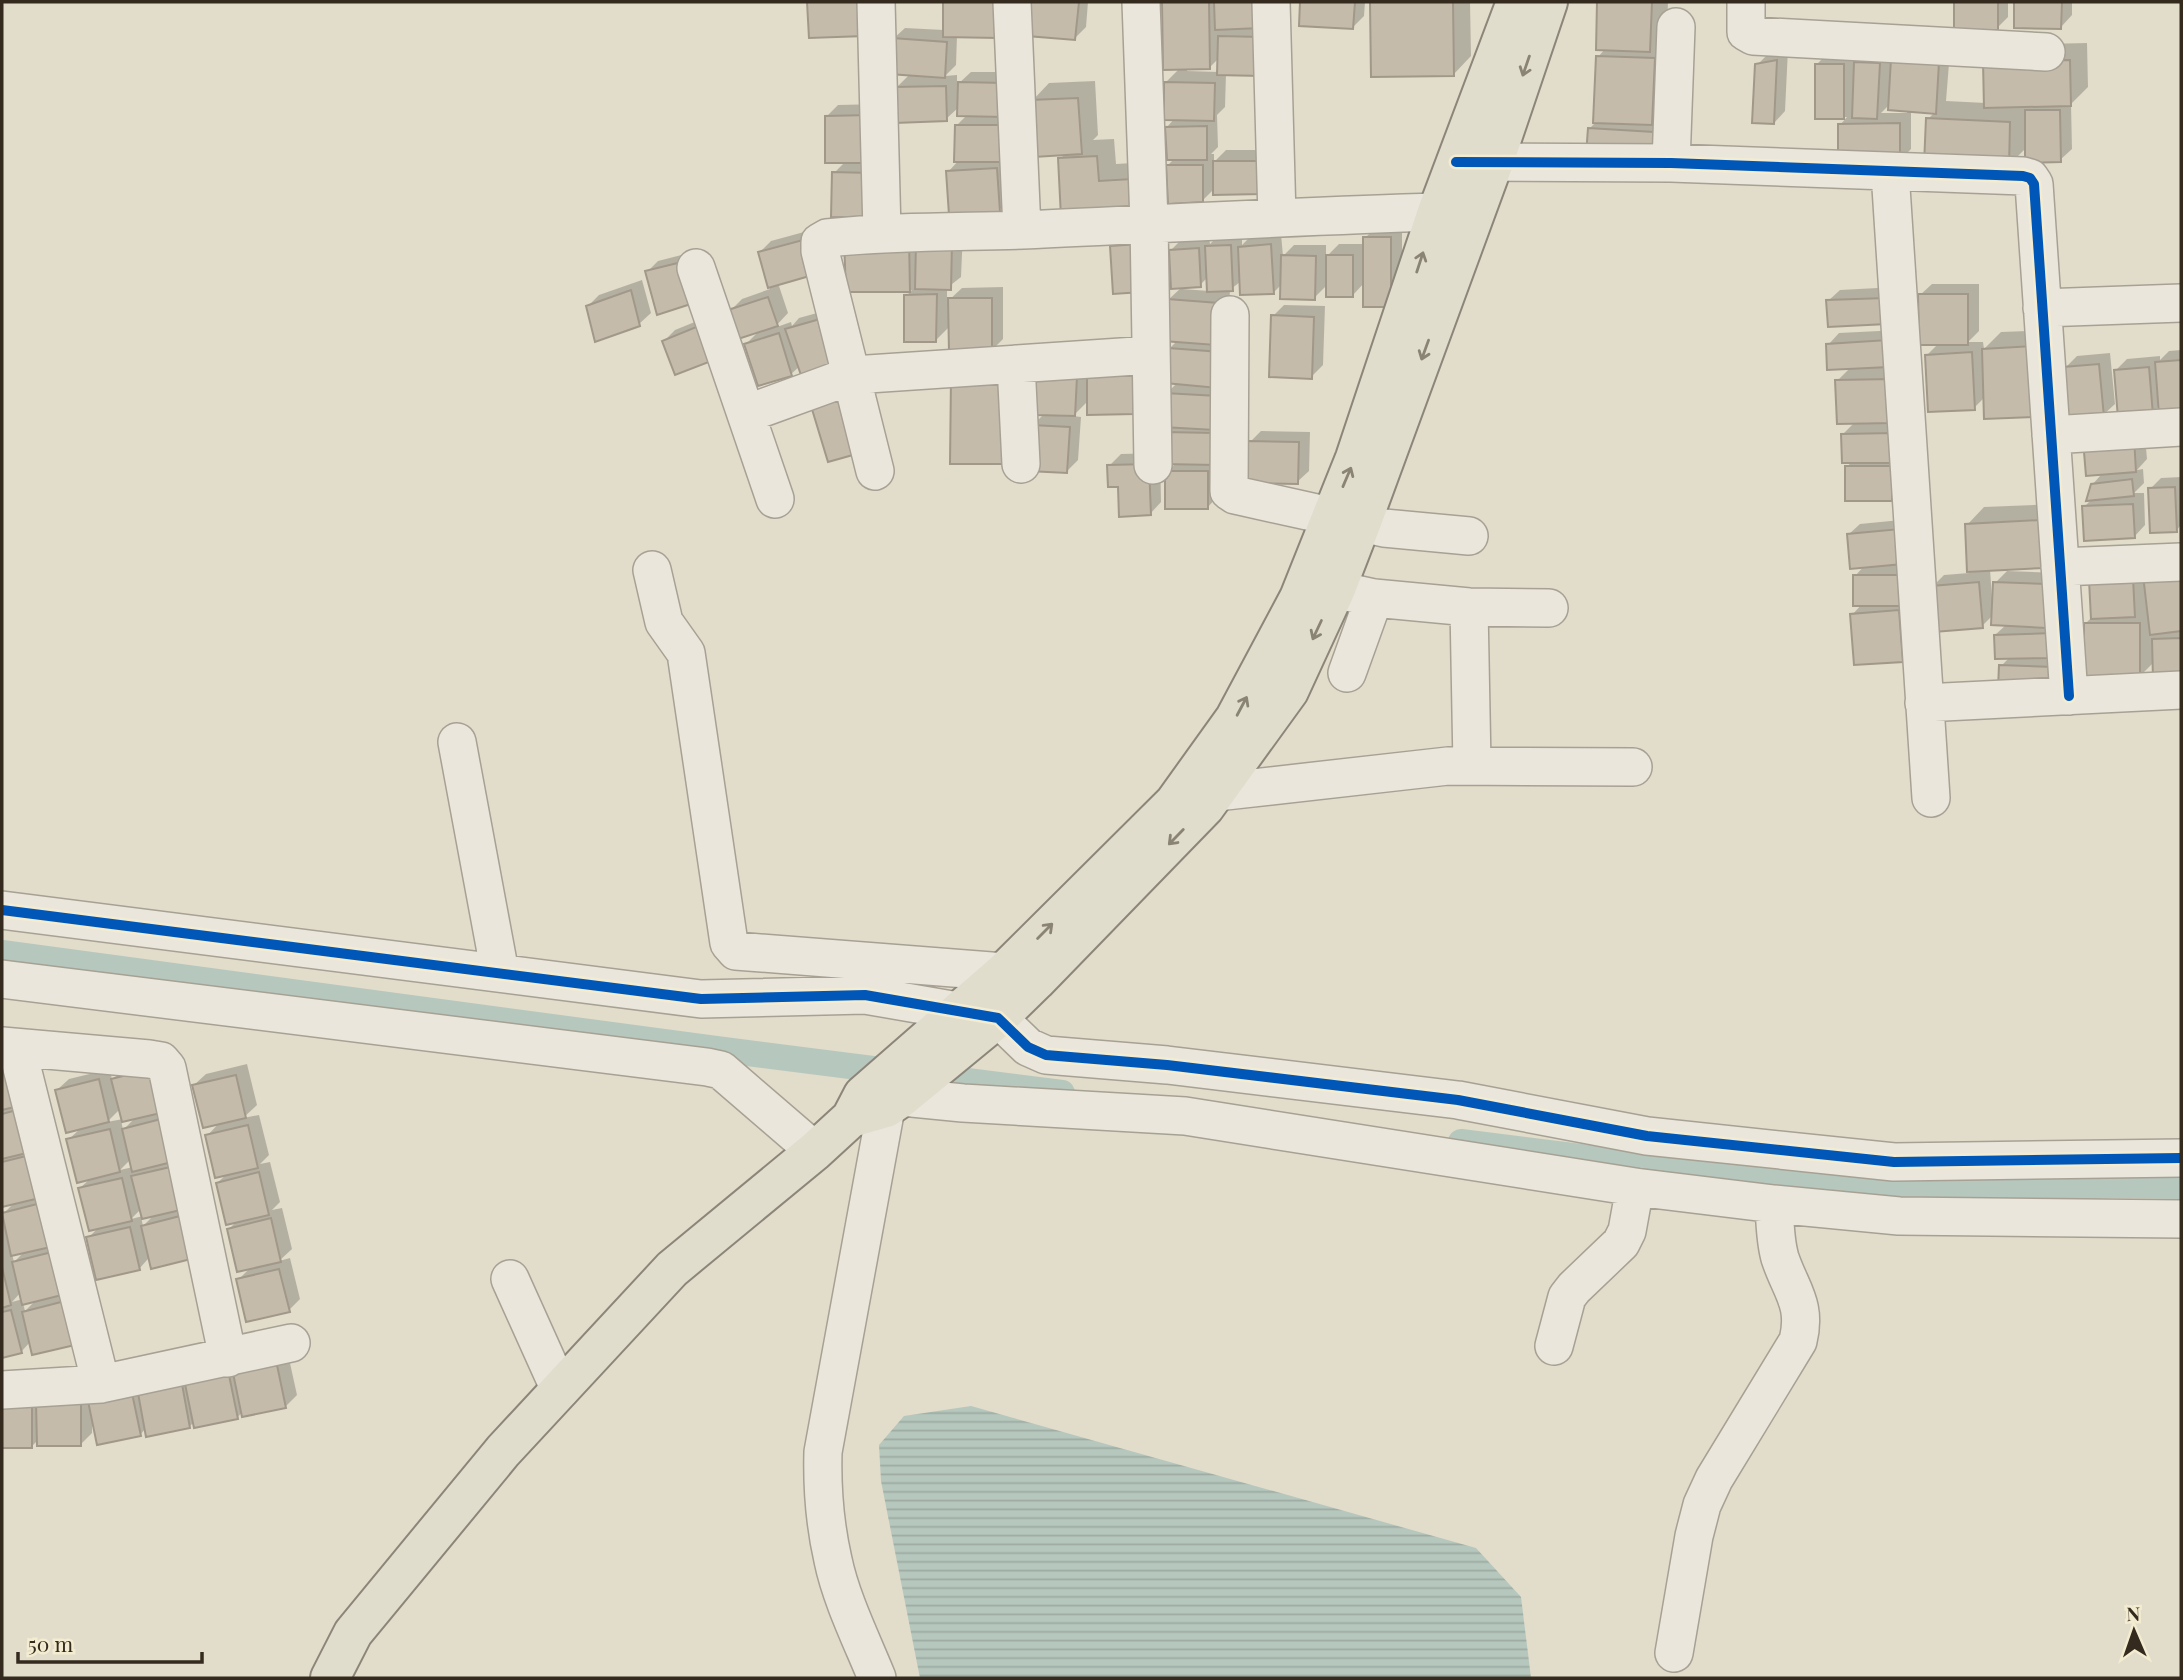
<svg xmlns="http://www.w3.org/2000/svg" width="2183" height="1680" font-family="'Playfair Display',serif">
	<defs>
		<pattern id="water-rules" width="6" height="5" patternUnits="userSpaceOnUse" patternTransform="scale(1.75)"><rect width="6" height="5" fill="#b6c7bd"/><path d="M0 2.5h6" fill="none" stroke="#9daba2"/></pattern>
	</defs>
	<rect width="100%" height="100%" fill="#e2dcca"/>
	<path fill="url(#water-rules)" d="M971,1406l505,142 45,49 10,81h-611l-39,-197 -2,-36 25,-29z"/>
	<path fill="#0003" fill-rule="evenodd" d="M945,2h64l-52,34 -1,29 -11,11 12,-1v10l14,-13h44l-4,126 -12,12 -51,-38 11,-12 -3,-34 12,-12 -9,-7 -13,12 -50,-31 14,-14 -17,-35 12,-11 39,2z
		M1032,2h56l-2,25 -11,11 -46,-4z
		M1164,2h106l3,25 -47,47 -1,33 -8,8 1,32 -7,7h3v8l12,-12h44l2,31 -57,7 -12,12 -36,-34 8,-8 -8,-31 8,-9 -9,-36 14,-14h-15zM1219,58v14l-32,-1v-3h22z
		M1301,2h64l-1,14 -11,11 -52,-2z
		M1372,2h98l1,54 -17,18 -81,1z
		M1599,2h69l-5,144 -73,-18 7,-7 1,-64 8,-9h-9z
		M1956,2h52v15l-11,11h-41z
		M2016,2h56v13l-11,12 -45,-1z
		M2087,43l1,44 -17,17 1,45 -12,11 -33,-13 -19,19 -80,-47 7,-7 -24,-2v39l-11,11 -60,-35 7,-8h-30v-53l11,-11h27v10l12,-12 24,1 -1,11 14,-14 46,2 -4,50 40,2 16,-58zM1890,104l17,6v3h-26z
		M1788,49l-3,62 -11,12 -17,-58 12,-12z
		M1095,81l3,54 -5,5 21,-1 2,25 33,-2 2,31 -88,22 -3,-56 5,-5 -33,-53 17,-18z
		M880,104l1,101 -47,-32 11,-11 -18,-46 11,-11z
		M1377,226h25v67l-37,-11 -12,13 -25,-11 -14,14 -32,-14 -9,9 -32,-12 -11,9 -12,206 -11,12 -40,-36 9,-9 -11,-30 1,-39 12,-12 -8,-34 8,-8 -10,-40 14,-13 -12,-36 12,-12 27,-1 1,6 9,-9h23v10l9,-9 30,-2 2,22 11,-11h32v12l13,-13h26v-6zM1208,277l1,14 -26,-2v-2l17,-2z
		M815,229l9,33 -12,11 -34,10 10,30 -14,15 17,-6 1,4 7,-8 18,-5 15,45h4l-16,-46 12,-3 14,43 -11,11 -33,10 -2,-7 -9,8 -32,10 -13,-40 14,-14 -21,7 -9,-26 12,-12 28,-10 -10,-37 11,-11z
		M963,232l-2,45 -14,11v14l15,-14 41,-1v52l-11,11 -42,-24 -14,14 -30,-44 6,-6h-64l-3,-50z
		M701,250l9,38 -63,-16 11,-11z
		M642,280l9,33 -12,11 -51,-18 11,-11z
		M1932,284h47v47l-11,11h15l1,7 17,-17 50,-2 -77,78 -47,-53 12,-12 -19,-48z
		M1896,287l2,24 -70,-10 12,-11z
		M1284,305l41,1 -2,59 -12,12 -38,-61z
		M712,315l1,43 -49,-17 11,-11z
		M1899,330l4,158 -12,11 -44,-32 5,-6 -9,-27 12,-12 -18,-41 14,-14 -23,-22 11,-12z
		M2181,350v61l-21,-6 -8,9 -36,-44 11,-11 33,-3v4l9,-9z
		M2110,353l5,51 -12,11 -38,-47 12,-12z
		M1144,359v42l-55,-1 -16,16 8,1 -3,43 -12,12 -34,-46 13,-13 -7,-36z
		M2144,426l3,33 -10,11 6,-1 1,14 -10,10h10l1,32 -11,12 -50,-30 8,-8v-14z
		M1261,431l49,1 -1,39 -12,11 -47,-40z
		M1160,453l1,49 -11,12 -31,-29 -10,-19 12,-12z
		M2181,477v48l-5,6 -26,-42 11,-11z
		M2058,504l-68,65 2,30h2l1,-16 12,-12 51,2 6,105 -63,-12 9,-9 -15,-22 12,-11 -13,-10 -12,12 -50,-39 12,-12 25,-2 -2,-48 17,-18z
		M1911,519l3,129 -12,12 -50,-45 10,-11 -7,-28 10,-11 -17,-30 12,-11z
		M2181,561v116l-27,-15 -14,14 -55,-52 7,-7 -1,-36z
		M2,1056l74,235 -55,61 -19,4v-149l2,6 10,-10 -12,2zM25,1251l-11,11 -2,-8zM21,1292l2,7 -11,3zM36,1300l-11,11 -2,-8z
		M166,1058l30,147 -57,64 -51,-31 11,-11 -19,-39 11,-10 -23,-38 13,-12 -24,-38 12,-11 41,-10 2,11 13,-12zM120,1109l3,10 -16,3zM137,1116l-14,14 -2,-10zM131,1159l2,8 -13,3zM141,1209l2,7 -12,3zM155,1214l-12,12 -2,-9z
		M247,1064l10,41 -14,13 16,-3 10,40 -9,9 10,-2 10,40 -8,8 10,-2 10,41 -13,12 11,-3 10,41 -11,11 -51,-30 13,-13 -22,-38 8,-8 -20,-38 10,-9 -20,-38 13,-14 -26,-37 12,-11z
		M288,1354l9,41 -12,12 -42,4 -6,7 -43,4 -5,5 -43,1 -6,7 -48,-15v13l-12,12 -42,-5 -6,6h-30v-53z"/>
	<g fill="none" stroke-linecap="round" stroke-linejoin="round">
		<path stroke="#b6c7bd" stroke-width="26" d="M2,953l714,96 346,44
			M1461,1142l297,37 184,12 173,-6 66,1"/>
	</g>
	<path fill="#c5bbab" stroke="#a2988a" stroke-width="2" d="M807,2h57l1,34 -56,2z
		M943,2h55v36l-55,-1z
		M1031,2h48l-4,38 -48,-4z
		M1162,2h47l1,67 -47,1z
		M1214,2h45l1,26 -45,2z
		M1300,2h55l-2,27 -54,-3z
		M1370,2h83l1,74 -83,1z
		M1597,2h55l-2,50 -54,-2z
		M1954,2h44v28h-44z
		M2014,2h48l-1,27 -47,-1z
		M1218,36l44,1 -1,39 -44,-1z
		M892,38l55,4 -2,36 -56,-4z
		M1596,56l59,2 -3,67 -59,-2z
		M1891,59l48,3 -3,52 -48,-4z
		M1777,60l-3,64 -22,-1 3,-59z
		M2070,60l1,46 -87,2 -1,-46z
		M1854,62l26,1 -3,56 -25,-1z
		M1815,64h29v55h-29z
		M958,82l47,1 -1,34 -47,-1z
		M1164,82l51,1 -1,38 -50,-1z
		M946,86l1,35 -52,2 -1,-36z
		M1078,98l4,56 -48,3 -4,-57z
		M2025,110h35l1,52 -36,1z
		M870,115v48h-45v-47z
		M1926,118l84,4 -1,46 -85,-3z
		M1900,123v39h-62v-38z
		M955,125h48v37h-49z
		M1207,126v34h-40l-2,-33z
		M1588,128l66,4 -1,27 -67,-4z
		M1097,156l2,25 33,-2 2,34 -73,4 -3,-59z
		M1213,161h46l2,33 -48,1z
		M1166,165h37v37l-35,2z
		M997,168l3,44 -51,3 -3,-44z
		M832,172l39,1 -1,45 -39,-1z
		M1363,237h28v70h-28z
		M909,238l1,54h-64l-2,-52z
		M803,240l10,35 -45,13 -10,-36z
		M916,242h36l-1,48 -36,-1z
		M1140,244l2,48 -29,2 -3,-48z
		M1271,244l3,50 -34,1 -2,-48z
		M1231,245l2,46 -26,1 -2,-46z
		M1199,248l2,39 -30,2 -2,-39z
		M1281,255l35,1 -1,44 -35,-1z
		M1326,255h27v42h-27z
		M690,260l10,41 -43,14 -12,-44z
		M631,290l9,36 -45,16 -9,-36z
		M937,294l-1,48h-32v-47z
		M1918,294h50v51h-49z
		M768,297l10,29 -40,13 -10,-29z
		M948,298h44v54h-43z
		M1886,298l1,26 -59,3 -2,-27z
		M1167,299l52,4 -3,42 -53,-4z
		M1271,315l43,2 -2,62 -43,-2z
		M820,319l16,46 -35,10 -16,-46z
		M701,325l13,35 -39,15 -13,-34z
		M779,333l13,43 -34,10 -14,-42z
		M1888,340l1,27 -62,3 -1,-26z
		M2034,346l2,71 -52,2 -2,-70z
		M1168,348l53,4 -3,36 -53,-5z
		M1972,352l3,58 -47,2 -3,-57z
		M2181,360v53l-22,2 -4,-53z
		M2099,364l5,53 -36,3 -5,-53z
		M2149,367l4,48 -35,3 -4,-48z
		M1087,369h46l1,45 -47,1z
		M1036,376l41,1 -2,39 -40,-1z
		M951,378h52v86h-53z
		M1892,379l1,44 -56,1 -2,-44z
		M841,386l19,67 -32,9 -20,-66z
		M1164,393l54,3 -3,34 -53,-3z
		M1031,425l39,2 -3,46 -39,-2z
		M1163,432l53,1v32l-54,-1z
		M1893,433v30h-51l-1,-29z
		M2134,437l2,35 -50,4 -3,-36z
		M1248,441l51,1 -1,42 -51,-1z
		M1149,464l2,51 -32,2 -1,-30h-10l-1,-22z
		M1845,466h47v35h-47z
		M1165,471h43v38h-43z
		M2132,479l2,17 -48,5 5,-17z
		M2175,487l2,45 -27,1 -2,-45z
		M2133,504l2,34 -51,3 -2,-35z
		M2041,520l3,48 -77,4 -2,-48z
		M1900,529l3,35 -53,5 -3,-35z
		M1853,575h48v31h-48z
		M2143,575l38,5v51l-31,4z
		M2133,578l2,39 -44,2 -2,-39z
		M1979,582l4,46 -49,4 -3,-46z
		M1993,582l55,2 -2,44 -55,-3z
		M1899,610l4,52 -49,3 -4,-51z
		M2084,623h56v55l-56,-1z
		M2053,633l1,25 -59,1 -1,-24z
		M2181,638v41l-28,1 -1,-41z
		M1999,665l55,2 -1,25 -55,-3z
		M12,1061l11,44 -21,5v-46z
		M155,1068l10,44 -43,10 -11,-43z
		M236,1075l10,43 -43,10 -11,-43z
		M99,1079l10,43 -43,11 -11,-43z
		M24,1108l11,43 -33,8v-45z
		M165,1118l11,43 -44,11 -10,-43z
		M248,1125l10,43 -43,10 -10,-43z
		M110,1129l10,43 -43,11 -11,-44z
		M34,1154l10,43 -42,10v-45z
		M175,1166l10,43 -43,10 -11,-43z
		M259,1172l10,43 -43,10 -10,-42z
		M122,1178l10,43 -43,10 -11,-43z
		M45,1202l10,44 -44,10 -9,-43z
		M184,1215l11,43 -44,11 -10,-43z
		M271,1218l10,44 -44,10 -10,-43z
		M130,1227l10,43 -44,10 -10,-43z
		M56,1251l10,43 -44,11 -10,-43z
		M2,1267l9,38 -9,3z
		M279,1269l11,43 -44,10 -10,-43z
		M65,1301l10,44 -43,10 -10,-43z
		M11,1310l11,43 -20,5v-46z
		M277,1365l9,43 -44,9 -9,-44z
		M229,1375l9,44 -44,9 -9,-44z
		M182,1384l8,44 -44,9 -8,-44z
		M132,1393l9,43 -44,9 -9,-44z
		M36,1402h45v44h-44z
		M2,1403l30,1v44h-30z"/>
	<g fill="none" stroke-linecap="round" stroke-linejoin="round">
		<g stroke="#a7a194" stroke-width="40">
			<path id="minor" d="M876,2l6,230
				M1012,2l10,228
				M1141,2l8,220 4,243
				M1271,2l6,215
				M1746,2v30l7,4 293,16
				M1463,162l208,1 352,13 7,2 4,6 35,512
				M1671,163l5,-136
				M1890,172l41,626
				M696,268l79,231
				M2042,308l139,-5
				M1230,315l-1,176 6,4 95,21
				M1016,364l5,100
				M746,414l107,-39 298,-20
				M2051,435l130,-8
				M875,471l-55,-220v-9l7,-4c66,-7 131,-6 196,-8 138,-6 276,-14 414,-18
				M1363,519l12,7 9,2 85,8
				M2060,567l121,-5
				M652,570l12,52 22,31 43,290 7,8 268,21
				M1306,583l68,15 95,9 80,1
				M1469,607l3,158
				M1347,673l27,-75
				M1924,703l257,-13
				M457,742l43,231
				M1217,792l231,-26 185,1
				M2,910l699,89 164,-4 133,23 30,29 18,8 121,10 291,35 189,36 247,26 287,-4
				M2,979l705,88 14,3 94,81
				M2,1046l147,13 12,2 6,7 61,290
				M17,1048l84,336
				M902,1097l61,6 222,13 450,71 139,17 125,12 282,3
				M510,1279l50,111
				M1554,1346l13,-49 7,-9 47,-45 6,-12 8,-44
				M2,1390l99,-6 190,-41
				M1674,1653l20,-117 8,-31 12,-26 84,-138c9,-37 -7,-50 -18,-83 -5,-17 -5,-36 -6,-54
				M877,1678c-15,-37 -36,-79 -44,-118 -8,-35 -11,-72 -10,-108l63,-344"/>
		</g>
		<g stroke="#8c867a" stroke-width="42">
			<path id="major" d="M851,1118l35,-10 16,-11 96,-79 38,-37 169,-174 84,-116 47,-102 27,-70 131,-357 54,-160
				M330,1678l23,-45 150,-182 169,-182 143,-118 36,-33 12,-23 141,-123 170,-169 61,-85 64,-120 56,-140 82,-246 79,-210"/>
		</g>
		<use href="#minor" stroke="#eae6dc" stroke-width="37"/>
		<use href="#major" stroke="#e1ddcd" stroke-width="38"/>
		<g stroke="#f4ecd0" stroke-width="15">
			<path id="cycleway" d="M1456,162l215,1 352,13 7,2 4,6 35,512
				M2,910l699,89 164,-4 133,23 30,29 18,8 121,10 291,35 189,36 247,26 287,-4"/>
		</g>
		<use href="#cycleway" stroke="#0057b8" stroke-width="10"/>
	</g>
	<defs><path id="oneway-shaft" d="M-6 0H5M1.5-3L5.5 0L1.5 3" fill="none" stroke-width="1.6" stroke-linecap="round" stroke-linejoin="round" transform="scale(1.75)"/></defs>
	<g stroke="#8a8475">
		<use href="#oneway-shaft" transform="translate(1526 66) rotate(109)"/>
		<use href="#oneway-shaft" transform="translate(1420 262) rotate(-72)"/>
		<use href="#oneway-shaft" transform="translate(1425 350) rotate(110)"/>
		<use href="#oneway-shaft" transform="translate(1347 477) rotate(-67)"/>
		<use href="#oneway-shaft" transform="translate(1317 630) rotate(115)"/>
		<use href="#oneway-shaft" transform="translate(1242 706) rotate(-62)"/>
		<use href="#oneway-shaft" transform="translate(1176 837) rotate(134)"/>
		<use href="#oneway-shaft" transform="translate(1045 931) rotate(-45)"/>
	</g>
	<rect width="2183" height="1680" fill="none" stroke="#342a1d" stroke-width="7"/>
	<g transform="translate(2134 1631) rotate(358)" stroke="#f4ecd0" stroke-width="5" paint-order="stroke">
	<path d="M0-5L12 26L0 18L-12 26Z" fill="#342a1d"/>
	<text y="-10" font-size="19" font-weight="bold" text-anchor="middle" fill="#342a1d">N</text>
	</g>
	<path d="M18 1652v10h184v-10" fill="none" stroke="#342a1d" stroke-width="3.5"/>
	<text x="28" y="1652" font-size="21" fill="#342a1d" stroke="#f4ecd0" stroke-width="5" paint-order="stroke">50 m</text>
</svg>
